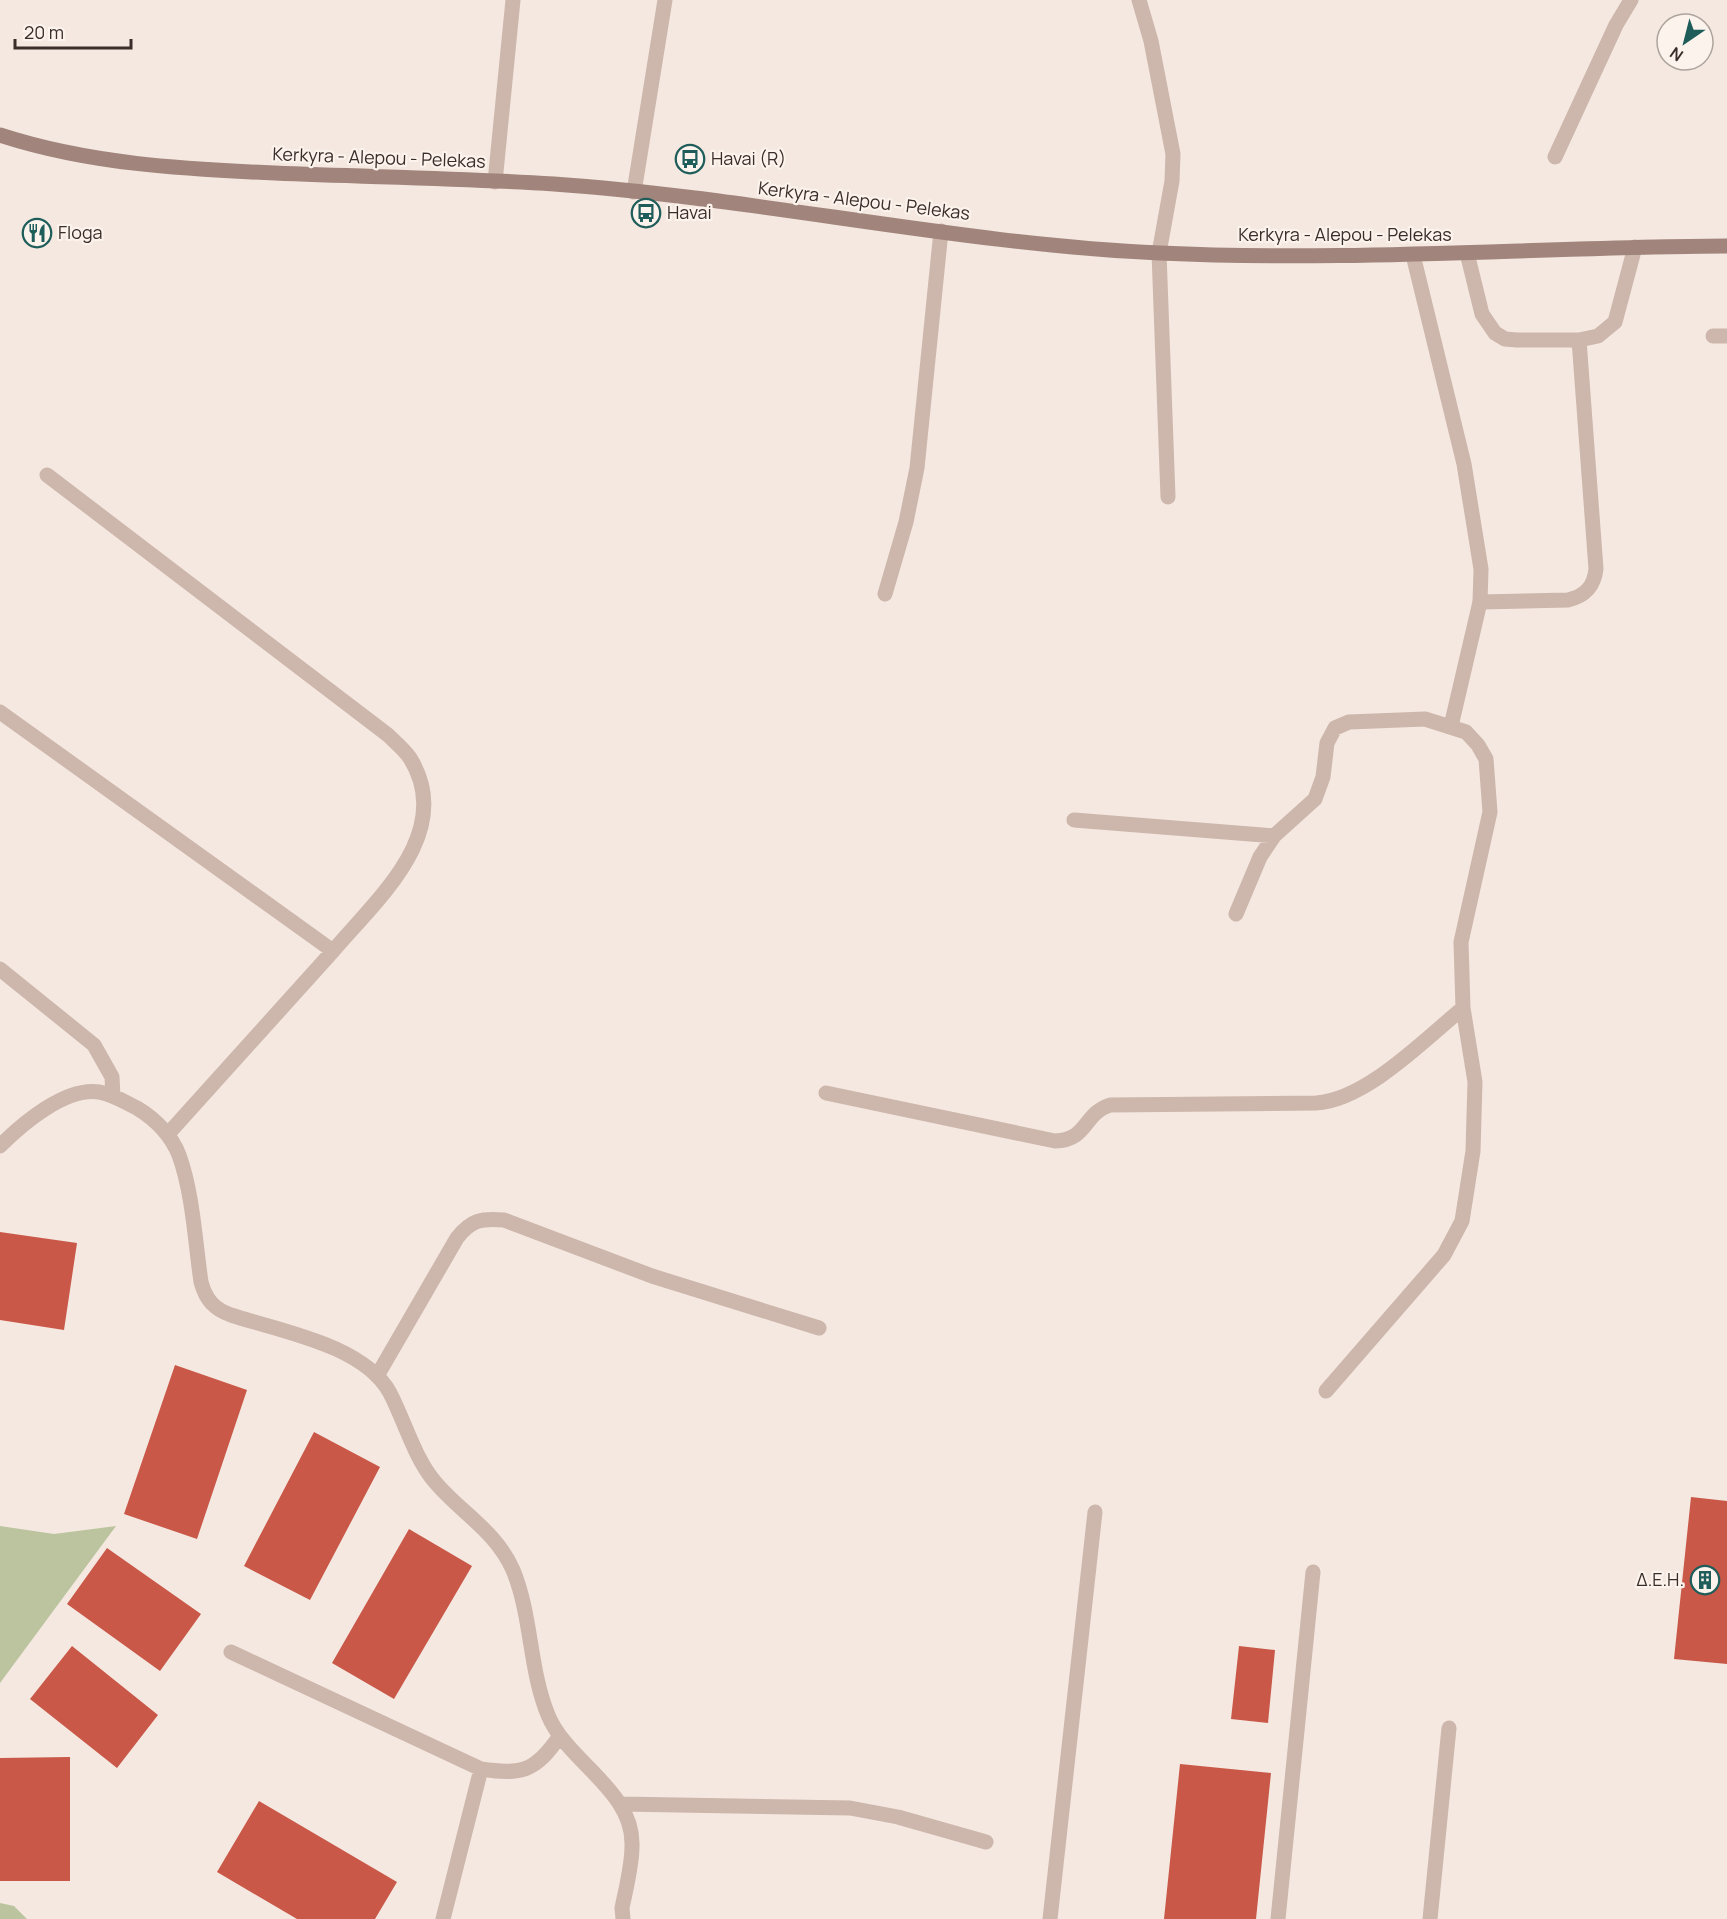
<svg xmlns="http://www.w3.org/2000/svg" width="1727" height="1919" font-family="Manrope,sans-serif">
	<rect width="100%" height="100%" fill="#f4e8e0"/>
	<path fill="#bcc49f" d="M0,1526l54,8 62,-8 -116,157z
		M0,1903l14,3 13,13h-27z"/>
	<path fill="#c95848" d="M0,1232l77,11 -13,87 -64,-10z
		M175,1365l72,25 -50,149 -73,-25z
		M314,1432l66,35 -70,133 -66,-34z
		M1691,1497l36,4v163l-53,-5z
		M409,1529l63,37 -78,133 -62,-36z
		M107,1548l94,66 -41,57 -93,-67z
		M72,1646l86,69 -41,53 -87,-69z
		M1239,1646l36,4 -7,73 -37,-4z
		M70,1757v124h-70v-123z
		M1180,1764l91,9 -15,146h-92z
		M259,1801l138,81 -22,37h-78l-80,-47z"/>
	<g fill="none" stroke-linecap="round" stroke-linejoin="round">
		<path stroke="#cdb6ab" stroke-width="15" d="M1139,0l12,41 22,113 -1,27 -13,72
			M1555,157l61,-132 15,-25
			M1467,253l15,61 13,19 10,6 12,1h62l19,-4 17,-14 20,-75
			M1480,602l88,-2c17,-4 26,-13 28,-31l-17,-229
			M1278,1919l35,-347
			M1430,1919l19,-191"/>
		<path stroke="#cdb6ab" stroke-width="15" d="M495,182l18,-182
			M634,192l31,-192
			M1159,253l9,244
			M1413,255l51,209 17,105 -1,33 -29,124
			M1713,336h14
			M885,594l21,-72 11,-54 24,-237
			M0,712l333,239c44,-52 123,-119 77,-193 -6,-9 -15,-16 -22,-23l-341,-260
			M1074,820l200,16
			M1236,914l24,-57 14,-21 41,-37 8,-22 4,-34 8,-15 14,-6 76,-3 41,13 12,13 8,14 4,53 -29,130 2,66 12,74 -2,69 -11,70 -18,34 -118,136
			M0,969l94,76 18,32 1,19
			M826,1093l229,48c33,-1 28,-27 55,-36l206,-2c50,-3 108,-63 147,-95
			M168,1134l165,-183
			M0,1146c22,-22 65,-59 99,-54 13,2 26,10 38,16 18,11 34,27 42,47 14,39 16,86 22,127 5,18 13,27 30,33 49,16 133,30 159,78 15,29 24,64 45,89 26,31 61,49 78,88 19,46 16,99 35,145 19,47 86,75 84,131 0,20 -6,42 -10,62l1,11
			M377,1376l80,-138c14,-18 24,-20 47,-18l148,56 167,52
			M231,1652l250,117c40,6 54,3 78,-32
			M620,1804l230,4 48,9 88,25
			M443,1919l38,-150
			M1050,1919l45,-407"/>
		<path stroke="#a1857c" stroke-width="15" d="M0,135c89,29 182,34 275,38 93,4 186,5 279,11 203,14 403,60 606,69 189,9 378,-6 567,-7"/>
	</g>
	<defs>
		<g id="bus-ring" transform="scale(1.5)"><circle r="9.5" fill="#fbf3ec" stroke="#1e5d5a" stroke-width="1.5"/><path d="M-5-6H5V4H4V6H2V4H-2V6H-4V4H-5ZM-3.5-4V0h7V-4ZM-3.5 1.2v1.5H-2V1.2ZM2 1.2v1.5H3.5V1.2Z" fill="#1e5d5a"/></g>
		<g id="restaurant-ring" transform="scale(1.5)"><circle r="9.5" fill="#fbf3ec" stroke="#1e5d5a" stroke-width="1.5"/><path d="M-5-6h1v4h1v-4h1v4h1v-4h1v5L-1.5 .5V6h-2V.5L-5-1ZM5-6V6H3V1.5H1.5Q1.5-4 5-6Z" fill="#1e5d5a"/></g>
		<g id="building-ring" transform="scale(1.5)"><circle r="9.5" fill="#fbf3ec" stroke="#1e5d5a" stroke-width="1.5"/><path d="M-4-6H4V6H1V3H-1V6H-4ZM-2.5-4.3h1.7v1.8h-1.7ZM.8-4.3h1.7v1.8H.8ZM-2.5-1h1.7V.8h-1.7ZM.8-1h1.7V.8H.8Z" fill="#1e5d5a"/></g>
	</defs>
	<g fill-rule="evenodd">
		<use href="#bus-ring" x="690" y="159"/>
		<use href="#bus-ring" x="646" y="213"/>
		<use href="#restaurant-ring" x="37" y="233"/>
		<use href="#building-ring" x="1705" y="1580"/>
	</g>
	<g text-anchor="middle" stroke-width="4.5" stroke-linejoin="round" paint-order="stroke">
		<g font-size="18" fill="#3a2d2a" stroke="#fbf3ec">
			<text transform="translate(379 158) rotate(2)" y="6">Kerkyra - Alepou - Pelekas</text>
			<text transform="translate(864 201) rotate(7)" y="6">Kerkyra - Alepou - Pelekas</text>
			<text x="1345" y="241">Kerkyra - Alepou - Pelekas</text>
		</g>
		<g font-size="18" fill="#3a2d2a" stroke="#fbf3ec" text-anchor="start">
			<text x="711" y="165">Havai (R)</text>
			<text x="667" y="219">Havai</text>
			<text x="58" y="239">Floga</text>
			<text x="1684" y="1586" text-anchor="end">Δ.Ε.Η.</text>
		</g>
	</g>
	<g transform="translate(1685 42) rotate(215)"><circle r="28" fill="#fbf3ec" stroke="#aea49e" stroke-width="1.5"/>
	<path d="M0-4.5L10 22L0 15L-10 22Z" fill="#1e5d5a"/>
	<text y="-9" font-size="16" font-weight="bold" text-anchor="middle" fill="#3a2d2a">N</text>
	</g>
	<path d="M15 39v9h116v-9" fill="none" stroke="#3a2d2a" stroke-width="3"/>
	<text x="24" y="39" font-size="18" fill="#3a2d2a" stroke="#fbf3ec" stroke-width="4.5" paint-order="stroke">20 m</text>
</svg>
